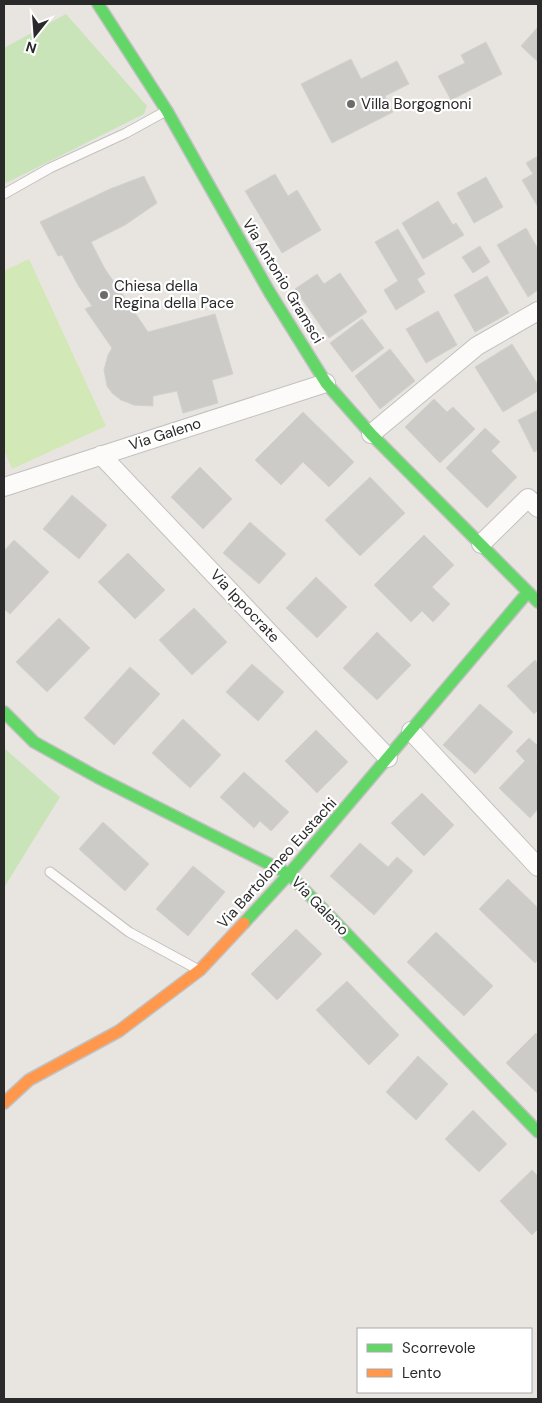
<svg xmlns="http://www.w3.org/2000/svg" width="542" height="1403" font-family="'DM Sans',sans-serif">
	<rect width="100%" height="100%" fill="#e8e5e0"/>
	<path fill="#c9e4b9" d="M66,14l81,92 -3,8 -138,69 -2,-5v-130z
		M4,748l56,49 -55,89 -1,-1z"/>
	<path fill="#d3e8b7" d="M29,259l77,167 -94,43 -8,-19v-179z"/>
	<path fill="#cdcbc7" stroke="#d3d1cc" d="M538,27v35l-17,-16z
		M486,42l16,32 -51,26 -13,-24 27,-13 -4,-8z
		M351,59l10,20 36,-18 12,23 -24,12 8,16 -61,31 -31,-59z
		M538,156v51l-16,-27 11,-6 -7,-11z
		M275,174l13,22 9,-6 24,40 -39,23 -37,-62z
		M144,176l13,27 -32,22 -34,17 14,27 43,63 67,-18 18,60 -21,6 6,23 -35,10 -6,-22 -24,5v10l-19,-1 -13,-5 -9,-7 -5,-7 -3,-16 4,-15 4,-7 -27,-39 7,-3 -14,-21 -16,-30 -4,1 -18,-34 70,-33z
		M486,177l17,30 -29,16 -17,-30z
		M438,201l15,24 3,-2 8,12 -41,24 -21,-36z
		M526,228l12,21v41l-10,7 -31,-52z
		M398,229l27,45 -8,5 8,13 -29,18 -12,-20 14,-9 -23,-39z
		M480,246l10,16 -17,11 -11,-16z
		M340,273l27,39 -38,26 -34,-49 22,-15 7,10z
		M487,276l22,37 -34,19 -21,-37z
		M438,311l19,34 -31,18 -20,-34z
		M362,319l22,29 -32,24 -22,-29z
		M512,344l26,41v6l-35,21 -28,-45z
		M390,349l25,32 -35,28 -25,-33z
		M434,399l13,13 6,-5 22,22 -35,34 -35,-36z
		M538,410v40l-4,2 -16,-32z
		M303,412l51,50 -25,25 -26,-25 -22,23 -26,-25z
		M485,428l15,14 -9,9 26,26 -30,31 -41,-40z
		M200,467l32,32 -29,30 -32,-32z
		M370,477l35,36 -45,43 -35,-36z
		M72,495l35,30 -28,34 -36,-30z
		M250,522l36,32 -27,30 -36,-31z
		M424,535l30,30 -22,22 18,17 -17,18 -11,-11 -11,11 -37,-37z
		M14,540l35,32 -39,42 -6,-5v-58z
		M128,553l37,37 -30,29 -37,-37z
		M316,577l31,30 -30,31 -31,-30z
		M194,608l33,34 -35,33 -33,-35z
		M59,618l31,30 -43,44 -31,-30z
		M377,632l34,33 -34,35 -34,-32z
		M535,660l3,4v46l-4,4 -27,-28z
		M252,664l32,28 -26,29 -32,-29z
		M130,667l30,27 -46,51 -30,-27z
		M480,704l33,28 -38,42 -32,-29z
		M183,719l38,36 -31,33 -38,-35z
		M316,730l32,32 -31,31 -32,-32z
		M529,738l9,8v13l-2,2 2,2v46l-8,9 -31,-30 26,-27 -9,-10z
		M244,772l45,40 -18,19 -11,-10 -6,7 -34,-31z
		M422,793l32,32 -30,31 -33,-33z
		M103,822l46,42 -24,27 -46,-42z
		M360,843l28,24 9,-10 16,14 -39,44 -44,-39z
		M193,866l32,26 -37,44 -32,-27z
		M508,879l30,29v52l-3,3 -56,-54z
		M296,929l26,25 -45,46 -26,-26z
		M436,932l57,54 -29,30 -57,-54z
		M347,981l52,54 -30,30 -53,-55z
		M536,1033l2,3v58l-32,-31z
		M418,1056l30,28 -32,36 -30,-28z
		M473,1110l34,34 -28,28 -34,-33z
		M532,1170l6,6v53l-6,6 -32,-34z"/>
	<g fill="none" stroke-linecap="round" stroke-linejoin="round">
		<g stroke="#c2c1c1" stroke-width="11">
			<path id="lane" d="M4,194l46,-26 76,-35 40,-22
				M50,872l79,60 68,37"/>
		</g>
		<g stroke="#c2c1c1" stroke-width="20">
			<path id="street" d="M371,434l106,-88 61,-35
				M101,455l287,303
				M4,487l322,-104
				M481,544l47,-46 10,10
				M411,731l127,136"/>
		</g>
		<g stroke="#c2c1c1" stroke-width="14">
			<path id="fast" d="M98,4l69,107 103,182 56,90 45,51 167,168
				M4,712l30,30 63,35 192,97 249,258
				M244,923l45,-49 239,-282"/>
		</g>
		<g stroke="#c2c1c1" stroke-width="14">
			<path id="slow" d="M4,1103l25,-23 90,-49 81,-61 44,-47"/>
		</g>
		<use href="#lane" stroke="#fcfbfa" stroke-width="9"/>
		<use href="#street" stroke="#fcfbfa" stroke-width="18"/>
		<use href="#fast" stroke="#63d668" stroke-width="11"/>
		<use href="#slow" stroke="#ff974d" stroke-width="11"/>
	</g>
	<g fill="#6c6b6a" stroke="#fff" stroke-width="2">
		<circle cx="351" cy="104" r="5"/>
		<circle cx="104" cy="295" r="5"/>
	</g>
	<g text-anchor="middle" stroke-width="4.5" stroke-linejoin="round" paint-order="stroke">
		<g font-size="15" fill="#2a2a2a" stroke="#fff" text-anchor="start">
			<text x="361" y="109">Villa Borgognoni</text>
			<text x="114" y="291">Chiesa della<tspan x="114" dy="17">Regina della Pace</tspan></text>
		</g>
		<g font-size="15" fill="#2a2a2a" stroke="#fff">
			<text transform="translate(283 281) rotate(59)" y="5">Via Antonio Gramsci</text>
			<text transform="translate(165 434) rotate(-18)" y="5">Via Galeno</text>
			<text transform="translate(245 606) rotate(47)" y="5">Via Ippocrate</text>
			<text transform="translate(277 863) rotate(-48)" y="5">Via Bartolomeo Eustachi</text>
			<text transform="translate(320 906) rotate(46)" y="5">Via Galeno</text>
		</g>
	</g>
	<rect width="542" height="1403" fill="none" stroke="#2a2a2a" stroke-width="10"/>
	<rect x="357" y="1328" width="175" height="65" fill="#ffffff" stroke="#aaaaaa"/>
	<rect x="367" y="1344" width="25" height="8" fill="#63d668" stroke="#aaaaaa"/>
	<text x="402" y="1353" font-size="15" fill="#2a2a2a">Scorrevole</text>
	<rect x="367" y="1369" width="25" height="8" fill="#ff974d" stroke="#aaaaaa"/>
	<text x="402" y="1378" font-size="15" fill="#2a2a2a">Lento</text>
	<g transform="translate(35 35) rotate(197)" stroke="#ffffff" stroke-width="4" paint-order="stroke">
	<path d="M0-4L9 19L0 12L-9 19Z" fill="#2a2a2a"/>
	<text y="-8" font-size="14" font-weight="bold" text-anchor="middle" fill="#2a2a2a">N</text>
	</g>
</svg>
